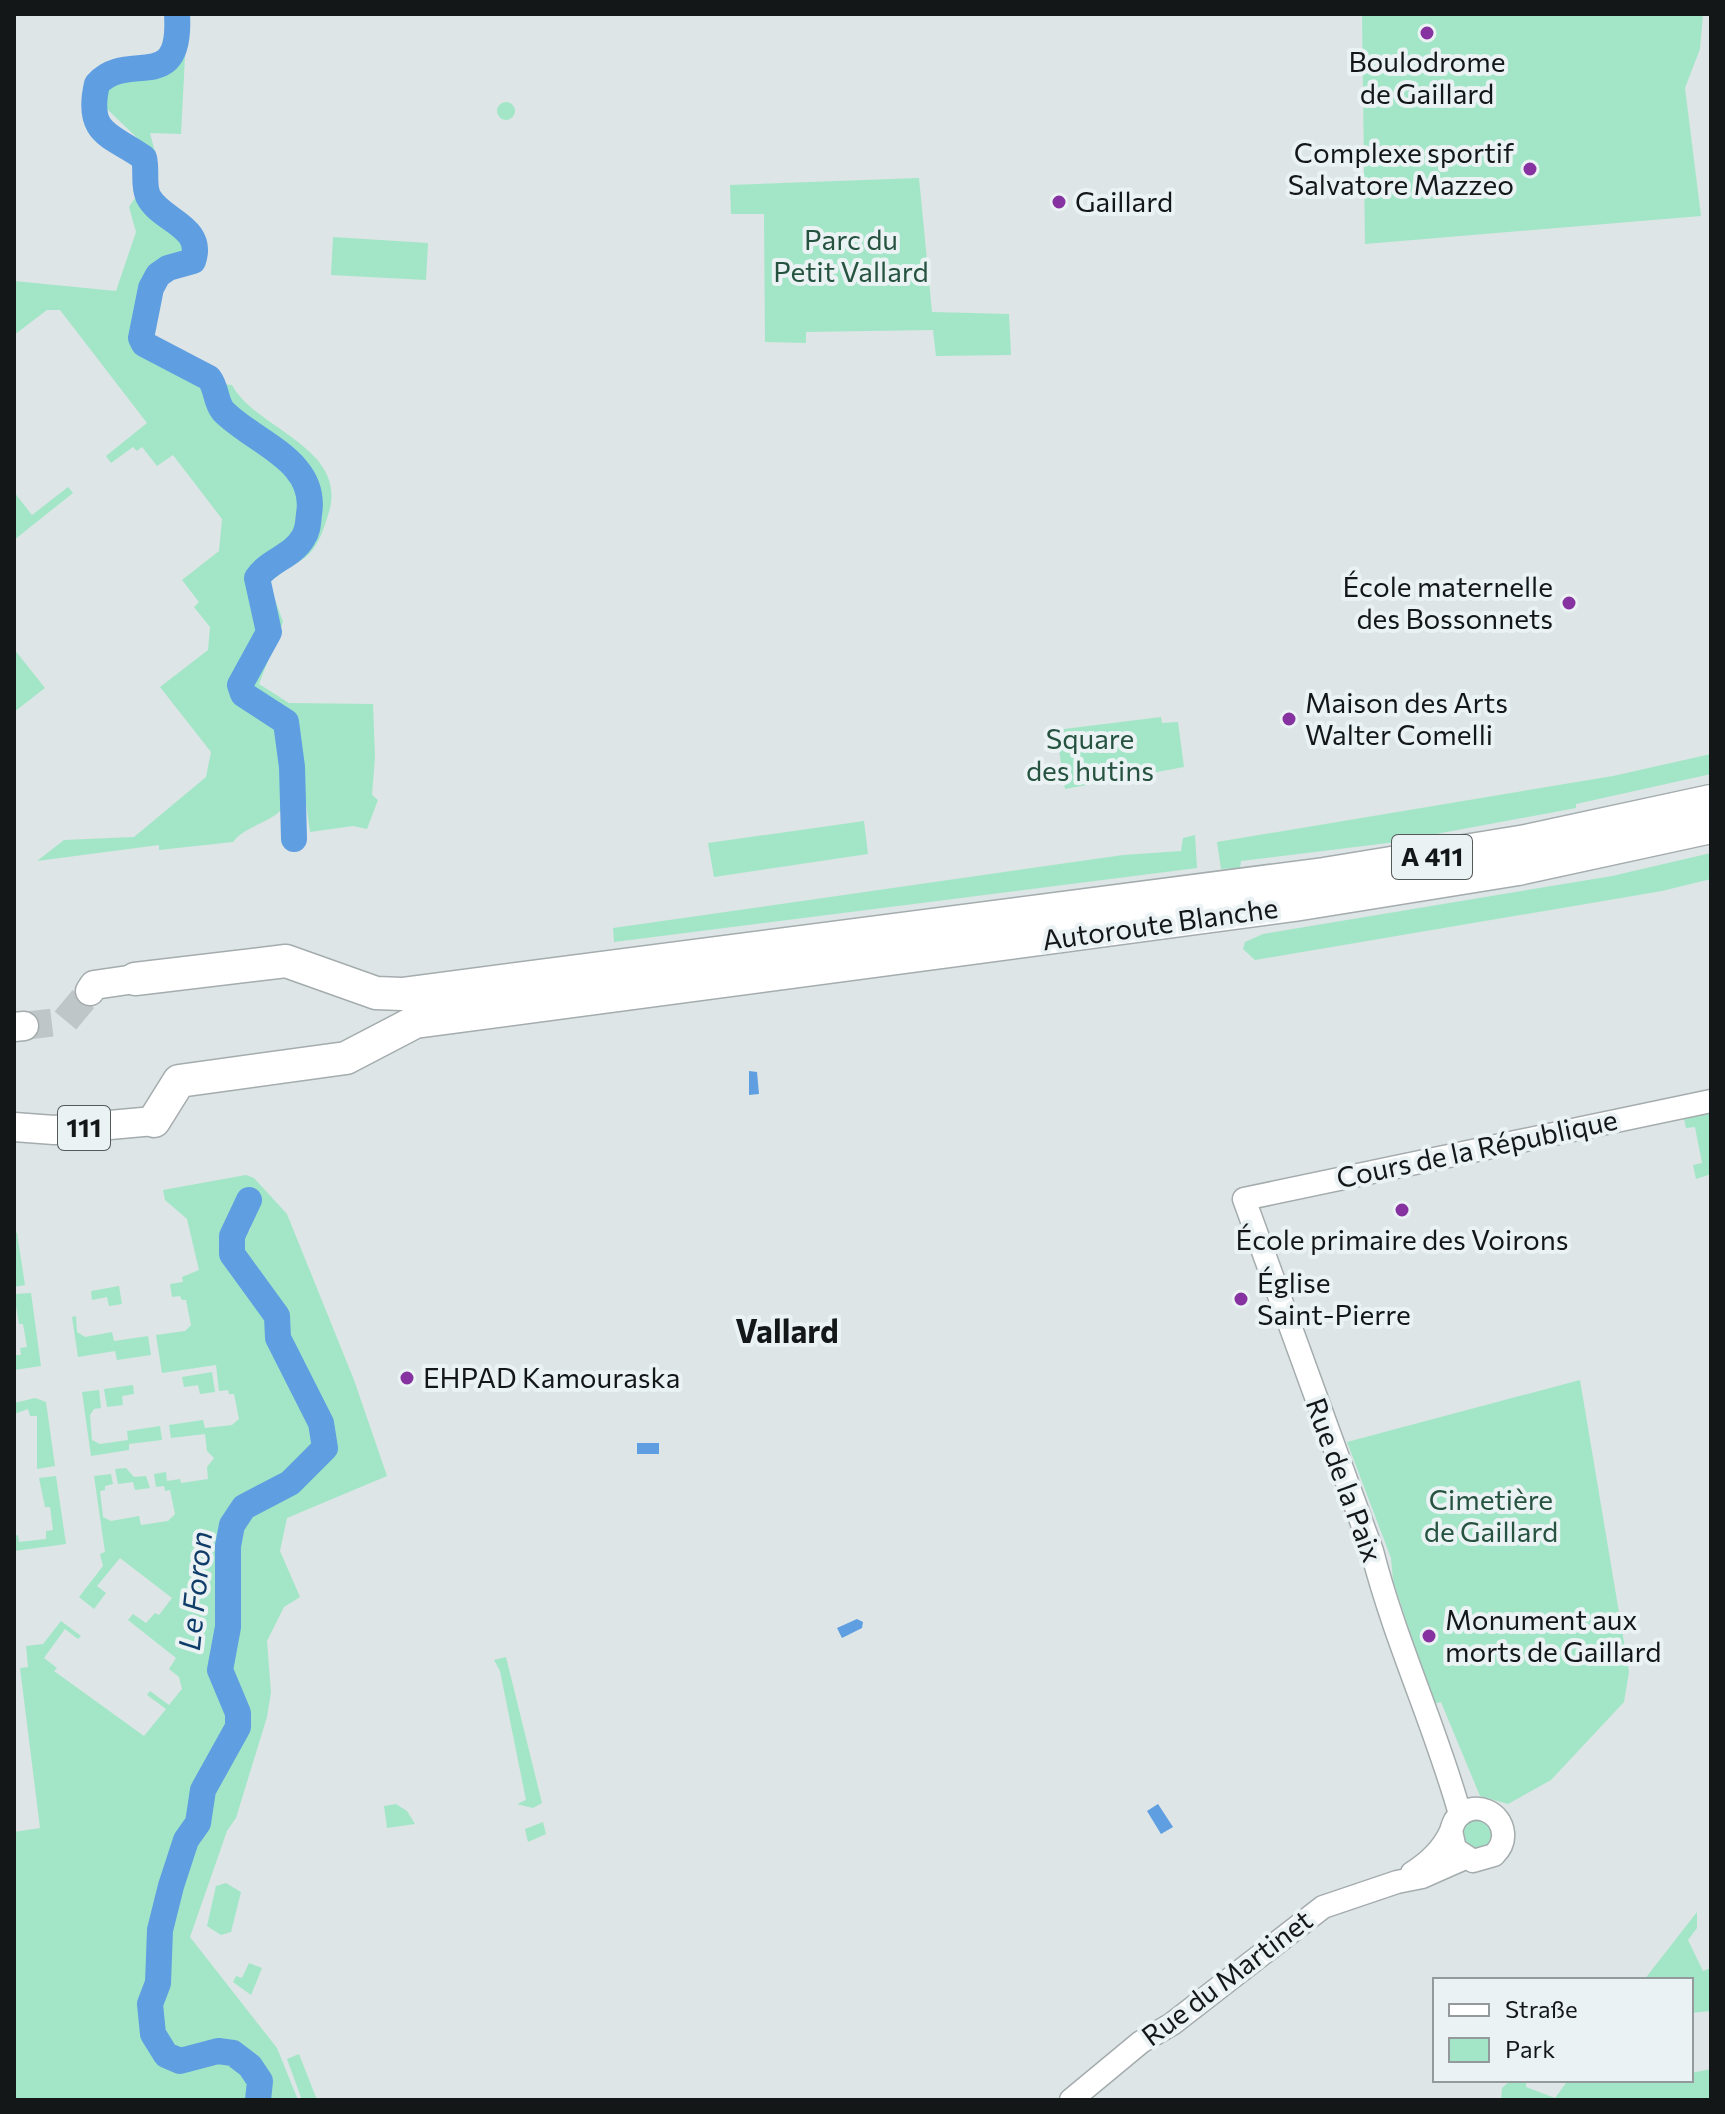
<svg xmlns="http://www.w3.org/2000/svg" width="1725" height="2114" font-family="Commissioner,sans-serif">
	<rect width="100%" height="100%" fill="#dde5e6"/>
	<path fill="#a3e6c7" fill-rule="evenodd" d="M1362,14h341l-3,35 -15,39 16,128 -336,28z
		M186,38l-5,96 -31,-1 6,23 -49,-47 -3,-18c20,-25 57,1 82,-53z
		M497 111a9 9 0 1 1 18 0a9 9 0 1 1-18 0Z
		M919,178l13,134 77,2 2,41 -75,1 -3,-26 -127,2v11l-41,-1 -1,-128h-33l-1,-29z
		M140,195l40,37 8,17 -4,9c-8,3 -17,1 -25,4 -19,8 -27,63 -27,82l69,34 6,9 4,21c44,32 112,65 87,129l-47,40v14l13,41 -25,39 -5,17 8,13 39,24 7,72c-5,25 -42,26 -55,45l-74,8v-5l-122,16 27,-21 70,-3 72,-60 5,-25 -51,-65 48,-37 2,-23 -16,-20 5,-5 -17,-22 37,-29 3,-32 -49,-64 -16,11 -15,-19 -5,4 -4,-4 -22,16 -5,-7 41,-33 -87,-113h-13l-33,25v-54l102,10 20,-59 -7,-25 6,-9 5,3z
		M333,237l95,6 -2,37 -95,-5z
		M222,384l10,1c24,45 119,63 96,130 -4,13 -9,29 -19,39 -11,11 -29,15 -41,26l15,42 -24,62 30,19 84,1 2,53 -3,38 6,5 -11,29 -14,-3 -43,6 -15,-108 -48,-37c6,-22 31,-45 29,-70 -1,-15 -14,-26 -13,-41 12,-12 29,-14 40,-29 7,-10 10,-21 12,-34 8,-56 -55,-72 -86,-105 -5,-6 -6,-16 -7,-24z
		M68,487l5,6 -59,47v-48l18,23z
		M14,649l31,39 -31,24z
		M1161,717l1,6 16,-1 6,45 -119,22 -9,-59z
		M1711,754v20l-135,30v4l-188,35 -147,18 -1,7 -19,1 -4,-27 396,-66z
		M864,821l4,33 -154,23 -6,-34z
		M1195,835l2,33 -583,74 -1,-14 510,-73 58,-4 2,-13z
		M1711,853v26l-49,12 -407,69 -12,-11 2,-7 18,-8 349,-58z
		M1711,1113v61l-15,5 -3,-14 9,-2 -7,-36 -9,1 -2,-9z
		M246,1175l8,3 33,36 67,166 33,96 -100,42 -7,33 20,46 -16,10 -17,34 4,51 -4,25 -31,101 -9,13 -37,106 87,111 21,52h-284v-268l26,-4 -20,-160 8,-1 -2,-21 17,-2 18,-23 20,15 -3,3 -13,-10 -21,29 13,10 -3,3 90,65 22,-27 -19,-14 3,-4 19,14 13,-16 -3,-12 -10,-8 7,-11 -48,-38 5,-6 13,9 9,-10 4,2 13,-17 -52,-40 -23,28 9,7 -12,16 -15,-12 24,-31 -3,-12 5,-2 -11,-76 17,-2 2,10 -8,2v4l-5,1 3,26 8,4 28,-5 2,9 27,-4 7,-7 -5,-24 -5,1 -1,-5 -8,1 -2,-13 12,-2 1,9 13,-2 1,4 27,-4 -1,-12 7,-9 -7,-7 -2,-17 -34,4 -2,-13 34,-5 2,8 27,-3 7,-6 -5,-25h-5l-1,-4 -9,1 -3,-26 -54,8 -6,-38 29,-4 6,-6 -5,-25h-4l-2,-4 -8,1 -2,-13 13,-2 -1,-5 17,-7 -12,-51 -22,-19 -2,-10zM243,1193l11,7 -4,31 -16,-15z
		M14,1231l3,2 8,52 -11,2z
		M119,1286l3,18 -13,2 -2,-9 -15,3 -1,-9z
		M31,1293l10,73 -27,4v-15h7l-1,-7 7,-1 -4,-23h-4l-5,-30z
		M76,1316l1,16 8,5 27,-5 2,9 34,-5 3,19 -34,5 -2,-9 -37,6 -6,-40z
		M212,1372l3,20 -15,2 -2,-9 -14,2 -2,-10z
		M1580,1380l49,292 -5,30 -73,78 -43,24 -28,-8 -39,-94 -8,2 -40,-124 -2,-22 -44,-116z
		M133,1385l1,9 -12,2 1,9 -16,2 -3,-18z
		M99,1390l2,18 -7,1 -4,6 2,25 8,4 28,-4 -1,-9 33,-5 2,14 -33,4v6l-38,6 -9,-64z
		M35,1398l11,4 9,64 -18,3v-53h-7l-2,-7 -14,5v-11z
		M126,1468l8,9 12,-1 4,12 -15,2 -2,-8 -15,2 -3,-15z
		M56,1476l10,68 -52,7v-15l4,-1 1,7 27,-3v-8l7,-1 -3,-23h-5l-6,-29z
		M506,1657l36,146 -9,5 -16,-4 9,-4 -26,-129 -6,-11z
		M396,1804l11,7 8,13 -28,4 -3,-22z
		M1474,1818l16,5 5,16 -11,13 -21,-7 -2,-17z
		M543,1822l3,12 -18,8 -3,-13z
		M226,1883l15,9 -10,40 -10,3 -14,-9 9,-40z
		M1697,1912v16l-9,12 15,31 8,-3v43l-20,2v-33h-47z
		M249,1963l13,5 -11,27 -18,-13 3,-6 6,2z
		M299,2054l18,46h-15l-15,-41z
		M1711,2069v31h-210l1,-12 9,-8h15v7l29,11 11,-15 -4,-3h129v-7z"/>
	<path fill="#5e9ee1" d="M749,1071l8,1 2,22 -10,1z
		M637,1443h22v11h-22z
		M857,1619l6,3 -1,6 -20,10 -5,-10z
		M1158,1804l15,23 -12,7 -14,-23z"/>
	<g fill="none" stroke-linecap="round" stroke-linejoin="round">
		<path stroke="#5e9ee1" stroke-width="26" d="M177,14c5,83 -49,35 -80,70 -12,52 16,51 47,74 3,12 -1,27 4,38 12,25 57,30 45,65l-25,7 -10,7 -7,13 -10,50 3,6 65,34c8,10 6,23 14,33 31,32 95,49 86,103 -1,9 -1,17 -6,24 -11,19 -34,22 -46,40l12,54 -29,53 3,9 43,28 6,45 2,72
			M249,1200l-17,36v18l45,62 1,22 43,85 4,25 -35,35 -46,24 -12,18 -4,21v81l-8,43 18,43v14l-35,63 -5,33 -12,17 -15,46 -11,44 -2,53 -8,21 3,30 13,21 14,6 38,-10 15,2 17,13 10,15 -2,19"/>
		<path stroke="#bfc6c7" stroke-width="28" stroke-dasharray="28 14" stroke-linecap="butt" d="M24,1026l41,-5 25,-30"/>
		<g stroke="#a5acae" stroke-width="25">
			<path id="minor" d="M1460,1814c-25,-89 -65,-173 -88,-263l-128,-352 467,-98
				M1412,1873c16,-10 31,-24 39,-42 2,-6 3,-12 9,-16 16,-14 41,-3 43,18 1,9 -3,16 -9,22l-21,6 -18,-12 -4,-18
				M1071,2100l70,-58 31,-18 151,-117 74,-25 25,-5 43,-19"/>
		</g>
		<g stroke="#a5acae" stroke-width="31">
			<path id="major" d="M90,991l4,-6 41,-6
				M14,1027l10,-1
				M14,1127l40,3 100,-9"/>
		</g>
		<g stroke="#a5acae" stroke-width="35">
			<path id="highway" d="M135,979l151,-18 90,32 26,1 922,-120 202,-33 185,-40
				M154,1121l25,-40 167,-23 69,-36 879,-117 224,-36 193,-42"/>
		</g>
		<use href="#minor" stroke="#fff" stroke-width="22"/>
		<use href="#major" stroke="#fff" stroke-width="28"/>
		<use href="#highway" stroke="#fff" stroke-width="32"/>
	</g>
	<g fill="#8632a0" stroke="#eaf2f3" stroke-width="3">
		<circle cx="1427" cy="33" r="8"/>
		<circle cx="1530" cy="169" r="8"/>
		<circle cx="1059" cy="202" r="8"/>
		<circle cx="1569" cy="603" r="8"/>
		<circle cx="1289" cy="719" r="8"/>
		<circle cx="1402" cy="1210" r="8"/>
		<circle cx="1241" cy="1299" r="8"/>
		<circle cx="407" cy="1378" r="8"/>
		<circle cx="1429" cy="1636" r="8"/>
	</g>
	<g text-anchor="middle" stroke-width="8" stroke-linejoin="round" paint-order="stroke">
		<g fill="#eaf2f3" stroke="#545959" stroke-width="2">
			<rect x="1392" y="835" width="80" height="44" rx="6"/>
			<rect x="58" y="1106" width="52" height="44" rx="6"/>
		</g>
		<g font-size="26" font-weight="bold" fill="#141717">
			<text x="1432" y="866">A 411</text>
			<text x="84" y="1137">111</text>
		</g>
		<g font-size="28" fill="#141717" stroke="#eaf2f3" text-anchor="start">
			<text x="1427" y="72" text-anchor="middle">Boulodrome<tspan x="1427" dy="32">de Gaillard</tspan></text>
			<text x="1514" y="163" text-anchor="end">Complexe sportif<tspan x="1514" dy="32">Salvatore Mazzeo</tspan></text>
			<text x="1075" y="212">Gaillard</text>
			<text x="1553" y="597" text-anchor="end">École maternelle<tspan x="1553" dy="32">des Bossonnets</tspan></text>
			<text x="1305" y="713">Maison des Arts<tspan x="1305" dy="32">Walter Comelli</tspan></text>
			<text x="1402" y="1250" text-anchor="middle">École primaire des Voirons</text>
			<text x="1257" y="1293">Église<tspan x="1257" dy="32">Saint-Pierre</tspan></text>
			<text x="423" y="1388">EHPAD Kamouraska</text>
			<text x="1445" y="1630">Monument aux<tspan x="1445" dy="32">morts de Gaillard</tspan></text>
		</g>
		<g font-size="28" fill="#265340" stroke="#eaf2f3">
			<text x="851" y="250">Parc du<tspan x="851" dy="32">Petit Vallard</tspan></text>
			<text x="1090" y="749">Square<tspan x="1090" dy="32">des hutins</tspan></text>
			<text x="1491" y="1510">Cimetière<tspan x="1491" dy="32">de Gaillard</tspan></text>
		</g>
		<g font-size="28" fill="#141717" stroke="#eaf2f3">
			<text transform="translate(1160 924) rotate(-8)" y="10">Autoroute Blanche</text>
			<text transform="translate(1477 1149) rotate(-12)" y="10">Cours de la République</text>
			<text transform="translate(1344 1480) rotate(70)" y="10">Rue de la Paix</text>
			<text transform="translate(1227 1978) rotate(-37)" y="10">Rue du Martinet</text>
		</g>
		<g font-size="30" font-style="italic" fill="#0f3c68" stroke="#eaf2f3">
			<text transform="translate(196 1591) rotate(-84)" y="10">Le Foron</text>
		</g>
		<g font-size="32" font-weight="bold" fill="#141717" stroke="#eaf2f3">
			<text x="787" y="1343">Vallard</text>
		</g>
	</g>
	<rect width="1725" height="2114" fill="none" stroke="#141717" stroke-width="32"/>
	<rect x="1433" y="1978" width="260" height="104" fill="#eaf2f3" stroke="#949a9b" stroke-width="2"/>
	<rect x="1449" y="2004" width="40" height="12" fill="#ffffff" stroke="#949a9b" stroke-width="2"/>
	<text x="1505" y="2018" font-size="24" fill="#141717">Straße</text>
	<rect x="1449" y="2038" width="40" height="24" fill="#a3e6c7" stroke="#949a9b" stroke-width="2"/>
	<text x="1505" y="2058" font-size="24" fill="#141717">Park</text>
</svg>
